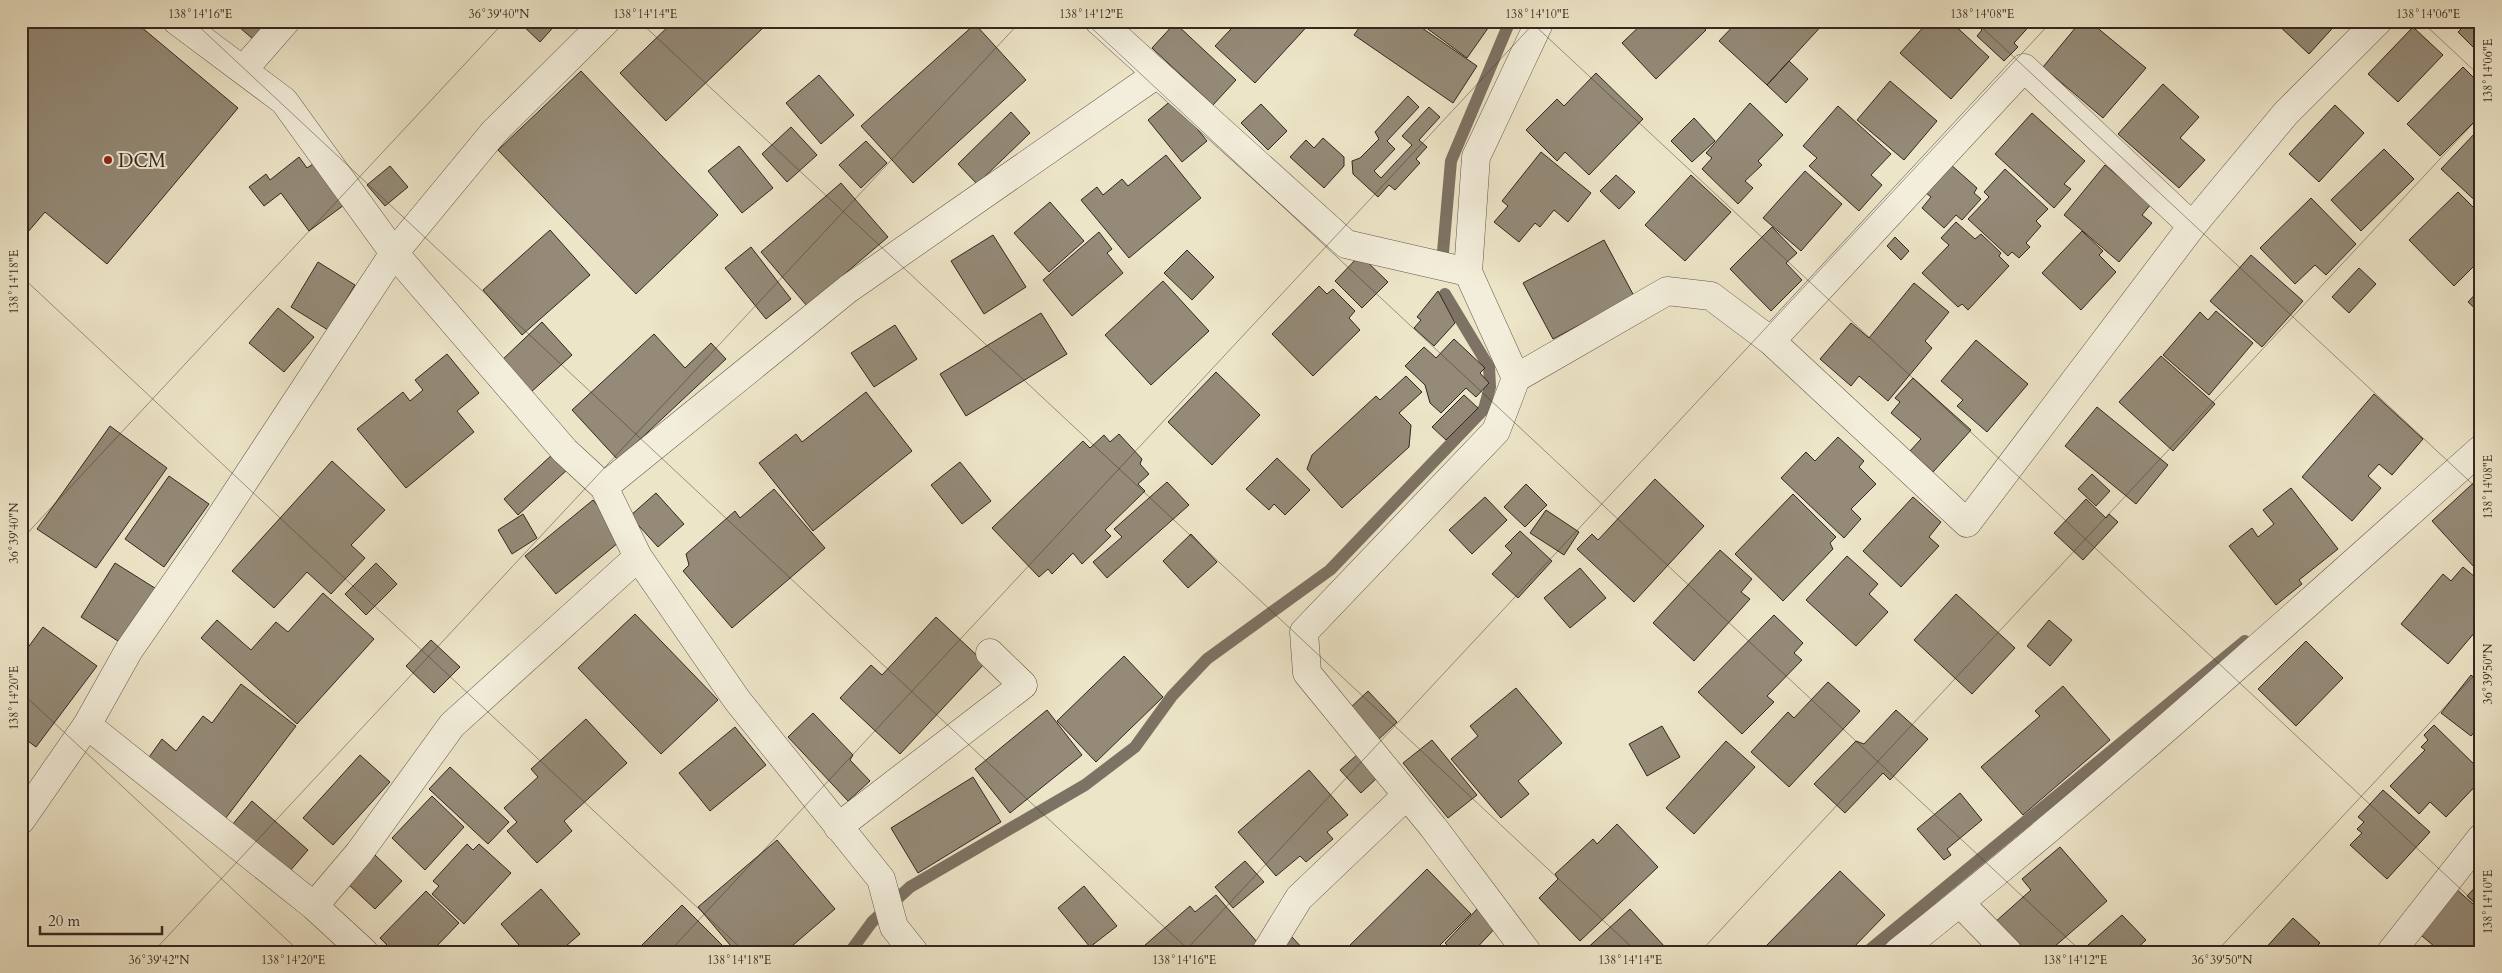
<svg xmlns="http://www.w3.org/2000/svg" width="2502" height="973" font-family="Cardo,serif">
	<rect width="100%" height="100%" fill="#ede5c8"/>
	<filter id="stains"><feTurbulence type="fractalNoise" baseFrequency=".004" numOctaves="4"/><feColorMatrix values="0 0 0 0 .2 0 0 0 0 .09 0 0 0 0 .02 0 0 0 .5 -.17"/></filter>
	<radialGradient id="worn" r=".72"><stop offset=".6" stop-color="#630" stop-opacity="0"/><stop offset="1" stop-color="#630" stop-opacity=".3"/></radialGradient>
	<g fill="none" stroke-linecap="round" stroke-linejoin="round">
		<path stroke="#7d7263" stroke-width="12" d="M1443,252l8,-91 59,-140
			M850,952l22,-30 38,-35 175,-102 50,-38 37,-51 35,-37 123,-89 154,-161 6,-22 -1,-20 -44,-73
			M1867,952l378,-311"/>
	</g>
	<path fill="#948a77" stroke="#342720" d="M21,21h113l104,87 -131,156 -62,-52 -24,28z
		M232,21h36l-15,18z
		M518,21h41l-19,21z
		M674,21h86l5,5 -99,95 -46,-48z
		M1226,21h86l-57,62 -40,-37 16,-17 -6,-6z
		M1364,21h48l65,45 -24,37 -99,-68z
		M1417,21h76l-26,37z
		M1645,21h52l9,9 -50,49 -34,-36z
		M1738,21h88l-59,64 -48,-44z
		M1929,21h21l39,36 -38,42 -51,-46z
		M1973,21h61l-20,22 4,4 -14,14 -27,-25 5,-6z
		M2081,21h8l57,47 -43,50 -60,-51z
		M2274,21h65l-30,33z
		M2469,21h12v34l-23,-23z
		M1175,23l61,57 -23,25 -61,-57z
		M975,24l51,56 -113,103 -52,-57z
		M2413,27l30,28 -45,47 -30,-28z
		M1789,61l19,18 -22,24 -19,-18z
		M2463,67l18,18v30l-41,41 -33,-32z
		M581,71l137,144 -82,79 -138,-144z
		M1596,73l47,46 -54,56 -24,-23 -8,9 -31,-31 31,-31 7,7z
		M819,75l35,40 -33,29 -35,-41z
		M1890,81l47,40 -33,39 -47,-40z
		M2163,84l36,33 -19,21 25,22 -26,28 -61,-54z
		M1408,96l11,11 -32,34 8,8 -21,22 7,7 31,-33 -10,-9 27,-29 11,10 -21,23 8,7 -11,12 4,4 -25,27 -6,-5 -11,12 -25,-23 -1,-13 8,-3 19,-19 -4,-7z
		M1173,99l34,42 -25,21 -34,-42z
		M1750,103l33,32 -25,26 4,4 -17,16 8,7 -15,16 -36,-35 10,-11 -6,-5z
		M1261,104l26,27 -19,19 -27,-27z
		M2335,105l29,28 -45,49 -30,-28z
		M1838,106l53,48 -20,21 11,10 -23,26 -50,-45 8,-8 -14,-12z
		M1011,112l19,21 -53,51 -19,-20z
		M2032,113l53,48 -21,23 7,5 -17,19 -59,-54z
		M1694,118l21,23 -23,21 -21,-21z
		M791,127l26,28 -30,27 -25,-28z
		M2477,131l4,4v71l-40,-37z
		M1323,138l21,19v9l-20,22 -34,-31 16,-17 8,8z
		M866,141l21,22 -26,25 -22,-23z
		M739,146l34,42 -31,25 -34,-42z
		M2384,149l30,30 -53,52 -30,-31z
		M1541,152l50,41 -23,29 -14,-12 -14,17 -5,-4 -16,19 -25,-20 14,-16 -6,-5z
		M1166,155l35,43 -72,60 -48,-58 16,-13 6,8 19,-16 6,7z
		M299,157l8,11 6,-4 31,41 -35,26 -28,-38 -17,13 -15,-19 17,-13 4,6z
		M1950,164l27,24 -3,5 7,6 -19,21 -6,-5 -12,13 -22,-20 9,-11 -6,-5z
		M2105,165l46,39 -9,11 10,8 -33,39 -55,-47z
		M390,166l18,21 -23,19 -18,-21z
		M2005,169l43,40 -12,12 5,5 -15,17 4,4 -11,11 -7,-6 -4,4 -40,-37 21,-22 -5,-5z
		M1805,171l37,33 -41,47 -38,-33z
		M1616,175l19,17 -16,17 -19,-18z
		M1691,175l40,37 -46,49 -40,-36z
		M841,183l47,54 -81,69 -46,-54z
		M2458,192l23,23v44l-27,27 -45,-46z
		M2311,198l45,46 -30,31 -11,-10 -20,19 -35,-36z
		M1050,202l34,39 -35,31 -35,-39z
		M1956,222l19,17 6,-5 20,19 -2,3 10,10 -41,44 -6,-6 -4,3 -36,-34 27,-28 -8,-7z
		M1772,227l25,26 -11,10 16,17 -31,31 -41,-42z
		M550,230l40,45 -68,60 -39,-45z
		M2082,231l21,20 -4,4 17,17 -35,38 -39,-37z
		M1099,232l13,17 -5,4 16,20 -51,43 -29,-36z
		M993,235l33,52 -42,27 -33,-53z
		M1895,237l14,14 -8,9 -14,-14z
		M1604,240l30,56 -81,43 -30,-56z
		M751,247l40,52 -25,20 -41,-51z
		M1187,250l27,27 -22,23 -28,-27z
		M1360,255l28,27 -26,26 -27,-27z
		M2251,255l52,46 -41,46 -52,-46z
		M318,262l37,23 -27,45 -37,-23z
		M2359,268l17,16 -27,29 -17,-16z
		M1163,281l46,50 -58,54 -46,-50z
		M1914,283l35,29 -24,29 7,7 -44,53 -29,-25 -8,10 -31,-27 31,-36 18,15z
		M1319,286l8,8 6,-5 22,22 -6,7 11,12 -47,46 -41,-42z
		M2481,288v26l-13,-12z
		M1438,291l17,32 -21,23 -20,-18 7,-8 -4,-3z
		M278,308l36,29 -30,35 -35,-29z
		M2216,311l37,32 -44,52 -46,-40 37,-43 8,8z
		M1041,313l26,41 -101,62 -26,-42z
		M542,322l30,33 -42,38 -29,-32z
		M895,325l22,34 -43,28 -23,-34z
		M654,334l31,34 26,-25 15,16 -108,101 -46,-50z
		M1454,339l31,29 -5,5 9,10 -13,14 -10,-9 -25,25 -11,-10 -5,-18 -20,-19 19,-19 12,11z
		M1976,340l52,44 -41,48 -30,-26 6,-6 -22,-19z
		M447,354l32,39 -22,18 17,21 -68,56 -49,-59 46,-37 7,9 13,-11 -8,-10z
		M2161,356l54,48 -42,47 -54,-49z
		M1216,372l44,43 -48,50 -44,-43z
		M1406,376l16,16 -23,21 12,12 -2,22 -67,61 -35,-39 5,-14 64,-59 4,4z
		M1913,378l58,52 -38,42 -23,-21 11,-12 -30,-26 9,-11 -5,-4z
		M866,392l46,59 -99,80 -54,-68 37,-29 6,8z
		M2374,394l49,45 -31,36 -13,-11 -11,12 13,12 -29,33 -50,-44z
		M1464,395l14,13 -32,32 -14,-13z
		M2097,407l71,58 -32,39 -71,-58z
		M110,426l57,42 -71,100 -59,-39z
		M1119,434l23,25 -2,5 9,10 -11,10 7,7 -40,39 6,6 -29,28 -9,-11 -21,21 -4,-5 -9,8 -47,-49 91,-87 7,7 14,-13 6,7z
		M1838,437l26,24 -5,6 17,17 -25,25 10,10 -17,19 -63,-60 25,-26 9,9z
		M554,453l14,16 -50,46 -14,-16z
		M1277,458l33,32 -25,25 -11,-11 -5,6 -23,-21z
		M332,461l53,49 -34,35 14,13 -34,36 -24,-22 -33,36 -42,-37z
		M960,462l31,39 -29,23 -31,-39z
		M2092,474l18,17 -14,15 -18,-17z
		M169,476l40,28 -45,63 -39,-28z
		M2481,476v87l-6,5 -43,-47z
		M1655,479l49,47 -70,76 -57,-53 15,-15 6,6z
		M1167,482l22,23 -82,73 -14,-16 29,-25 -8,-8z
		M1526,484l21,21 -22,22 -21,-20z
		M2291,488l47,61 -39,31 3,4 -26,21 -47,-59 23,-18 6,9 16,-13 -11,-14z
		M774,489l51,59 -93,80 -49,-57 6,-6 -3,-11 49,-43 5,7z
		M656,493l28,31 -26,23 -28,-31z
		M1793,494l43,43 -6,6 3,6 -50,52 -48,-47z
		M1485,497l22,23 -35,34 -23,-24z
		M1913,497l28,25 -12,15 10,9 -38,41 -38,-36z
		M2086,499l20,19 3,-4 9,8 -35,38 -29,-27z
		M593,500l31,38 -68,56 -31,-38z
		M1546,510l33,22 -15,23 -34,-22z
		M523,514l14,24 -25,16 -14,-24z
		M1520,531l32,30 -34,37 -26,-24 20,-21 -7,-7z
		M1191,534l26,28 -29,26 -25,-27z
		M1720,550l32,29 -11,13 9,7 -56,62 -41,-38z
		M1847,556l31,28 -9,10 19,18 -32,34 -50,-46z
		M115,563l43,27 -34,55 -43,-28z
		M376,563l21,21 -31,31 -21,-21z
		M2463,567l18,15v43l-33,39 -47,-40 42,-50 8,7z
		M1580,568l26,30 -36,30 -26,-30z
		M323,593l51,46 -77,85 -96,-86 16,-18 34,30 25,-28 12,10z
		M1956,594l59,54 -43,46 -58,-54z
		M635,614l83,86 -57,54 -83,-86z
		M1774,615l29,28 -9,10 8,7 -35,36 7,6 -32,32 -44,-42z
		M936,617l49,46 -85,91 -60,-56 31,-33 11,10z
		M2049,620l23,20 -22,26 -23,-20z
		M43,627l54,39 -61,81 -15,-11v-79z
		M431,640l29,27 -26,26 -28,-27z
		M2306,641l37,37 -47,48 -38,-37z
		M1124,656l39,41 -67,65 -39,-41z
		M2471,675l10,8v41l-10,12 -30,-23z
		M1828,682l32,29 -71,76 -38,-35 37,-40 6,6z
		M241,684l55,42 -71,93 -78,-59 15,-21 14,12 27,-35 9,7z
		M2063,686l47,54 -87,75 -42,-48 59,-51 -5,-5z
		M1516,688l46,55 -44,38 11,13 -28,24 -50,-59 27,-23 -8,-10z
		M1368,691l29,31 -19,18 -29,-31z
		M1047,710l35,45 -72,58 -35,-44z
		M1896,710l32,29 -38,41 -7,-7 -38,40 -31,-29 42,-43 8,3z
		M813,713l40,42 -3,5 20,21 -22,20 -60,-64z
		M586,719l41,44 -63,58 8,10 -35,32 -30,-32 10,-9 -13,-14 34,-31 -7,-8z
		M2434,725l47,46v9l-35,37 -16,-15 -11,12 -29,-28 35,-36 -4,-3 7,-7 -4,-5z
		M1662,726l18,31 -33,19 -18,-32z
		M735,727l31,38 -56,46 -31,-38z
		M1432,740l45,55 -29,23 -45,-55z
		M1726,741l29,26 -61,67 -28,-26z
		M1358,754l20,23 -17,16 -21,-23z
		M360,755l30,27 -57,63 -30,-27z
		M450,767l59,55 -21,22 -59,-55z
		M1309,770l39,45 -21,17 6,7 -27,23 -6,-6 -24,20 -38,-44z
		M973,777l28,45 -83,51 -27,-45z
		M2383,790l47,42 -43,47 -37,-34 12,-12 -5,-4 7,-7 -6,-5z
		M1960,793l22,27 -35,29 4,6 -7,5 -27,-31z
		M432,796l32,31 -39,43 -33,-32z
		M252,801l56,49 -25,29 -56,-48z
		M1617,824l41,43 -78,74 -41,-43 19,-19 -3,-5 38,-35 4,5z
		M777,840l58,69 -50,43h-49l-38,-45z
		M467,844l6,6 6,-6 32,29 -47,51 -32,-30 7,-8 -6,-5z
		M2060,847l47,54 -53,46 4,5h-39l-25,-29 37,-33 -9,-11z
		M375,855l27,26 -27,28 -28,-26z
		M1245,861l19,21 -31,26 -18,-21z
		M1427,869l44,45 -38,38h-90z
		M1840,871l45,44 -36,37h-83l-3,-3z
		M2481,881v28l-14,-13z
		M1084,886l33,40 -27,21 -32,-39z
		M2455,888l26,23v41h-40l-26,-22z
		M541,889l39,45 -21,18h-34l-24,-28z
		M426,891l33,32 -28,29h-37l-14,-14z
		M1216,895l42,48 -11,9h-110l53,-46 5,6z
		M682,905l47,47h-94z
		M1479,907l19,18 -25,27h-19l-9,-9z
		M1630,909l35,38 -6,5h-76z
		M2122,915l24,25 -13,12h-53z
		M2293,918l27,25 -7,7 1,2h-52z
		M1291,936l15,16h-32z"/>
	<g fill="none" stroke-linecap="round" stroke-linejoin="round">
		<g stroke="#62564a" stroke-width="29">
			<path id="minor" d="M177,21l107,80 110,152 171,198 39,36 244,-198 309,-215
				M1099,21l247,223 122,28
				M243,70l43,-49
				M1771,341l253,-273 168,158
				M1516,378l151,-87 44,5 60,45 196,182 225,-297 94,-113 92,-92
				M604,487l34,70
				M87,725l227,181 50,46
				M21,820l66,-95 42,-75 79,-114 186,-283 100,-121 112,-111
				M838,827l185,-142 -33,-32
				M1960,903l48,49
				M314,906l45,-53 93,-128 186,-168 99,143 144,179 13,48 20,25
				M1266,952l33,-54 108,-103
				M1527,952l-94,-125 -126,-154 -3,-41 192,-201 20,-53 -48,-106 8,-115 64,-136
				M1898,952c201,-159 391,-332 583,-503
				M2391,952l90,-114"/>
		</g>
		<use href="#minor" stroke="#f3eedb" stroke-width="28"/>
	</g>
	<path fill="none" stroke="#342720" stroke-width="1" stroke-opacity="0.45" d="M193,21l998,931M639,21l998,931M1084,21l998,931M1530,21l951,887M1975,21l506,471M2421,21l60,56M21,276l724,676M21,540l484,-519M21,692l279,260M153,952l868,-931M669,952l867,-931M1184,952l868,-931M1700,952l781,-837M2216,952l265,-284"/>
	<circle fill="#8f2418" stroke="#f3eedb" stroke-width="2" cx="108" cy="160" r="5"/>
	<g text-anchor="middle" stroke-width="4" stroke-linejoin="round" paint-order="stroke">
		<g font-size="19" fill="#342720" stroke="#f3eedb" text-anchor="start">
			<text x="118" y="167">DCM</text>
		</g>
	</g>
	<rect width="2502" height="973" fill="none" stroke="#ede5c8" stroke-width="55"/>
	<path d="M40 926v8h122v-8" fill="none" stroke="#342720" stroke-width="2.5"/>
	<text x="48" y="926" font-size="15" fill="#342720" stroke="#f3eedb" stroke-width="4" paint-order="stroke">20 m</text>
	<rect x="28" y="28" width="2446" height="918" fill="none" stroke="#342720" stroke-width="2"/>
	<g font-size="12" text-anchor="middle" fill="#342720">
		<text x="200" y="18">138°14'16"E</text>
		<text x="499" y="18">36°39'40"N</text>
		<text x="645" y="18">138°14'14"E</text>
		<text x="1091" y="18">138°14'12"E</text>
		<text x="1537" y="18">138°14'10"E</text>
		<text x="1982" y="18">138°14'08"E</text>
		<text x="2428" y="18">138°14'06"E</text>
		<text transform="translate(2488 71) rotate(-90)" y="4">138°14'06"E</text>
		<text transform="translate(14 282) rotate(-90)" y="4">138°14'18"E</text>
		<text transform="translate(2488 487) rotate(-90)" y="4">138°14'08"E</text>
		<text transform="translate(14 533) rotate(-90)" y="4">36°39'40"N</text>
		<text transform="translate(2488 674) rotate(-90)" y="4">36°39'50"N</text>
		<text transform="translate(14 698) rotate(-90)" y="4">138°14'20"E</text>
		<text transform="translate(2488 902) rotate(-90)" y="4">138°14'10"E</text>
		<text x="159" y="964">36°39'42"N</text>
		<text x="293" y="964">138°14'20"E</text>
		<text x="739" y="964">138°14'18"E</text>
		<text x="1184" y="964">138°14'16"E</text>
		<text x="1630" y="964">138°14'14"E</text>
		<text x="2075" y="964">138°14'12"E</text>
		<text x="2222" y="964">36°39'50"N</text>
	</g>
	<rect width="100%" height="100%" filter="url(#stains)"/>
	<rect width="100%" height="100%" fill="url(#worn)"/>
</svg>
